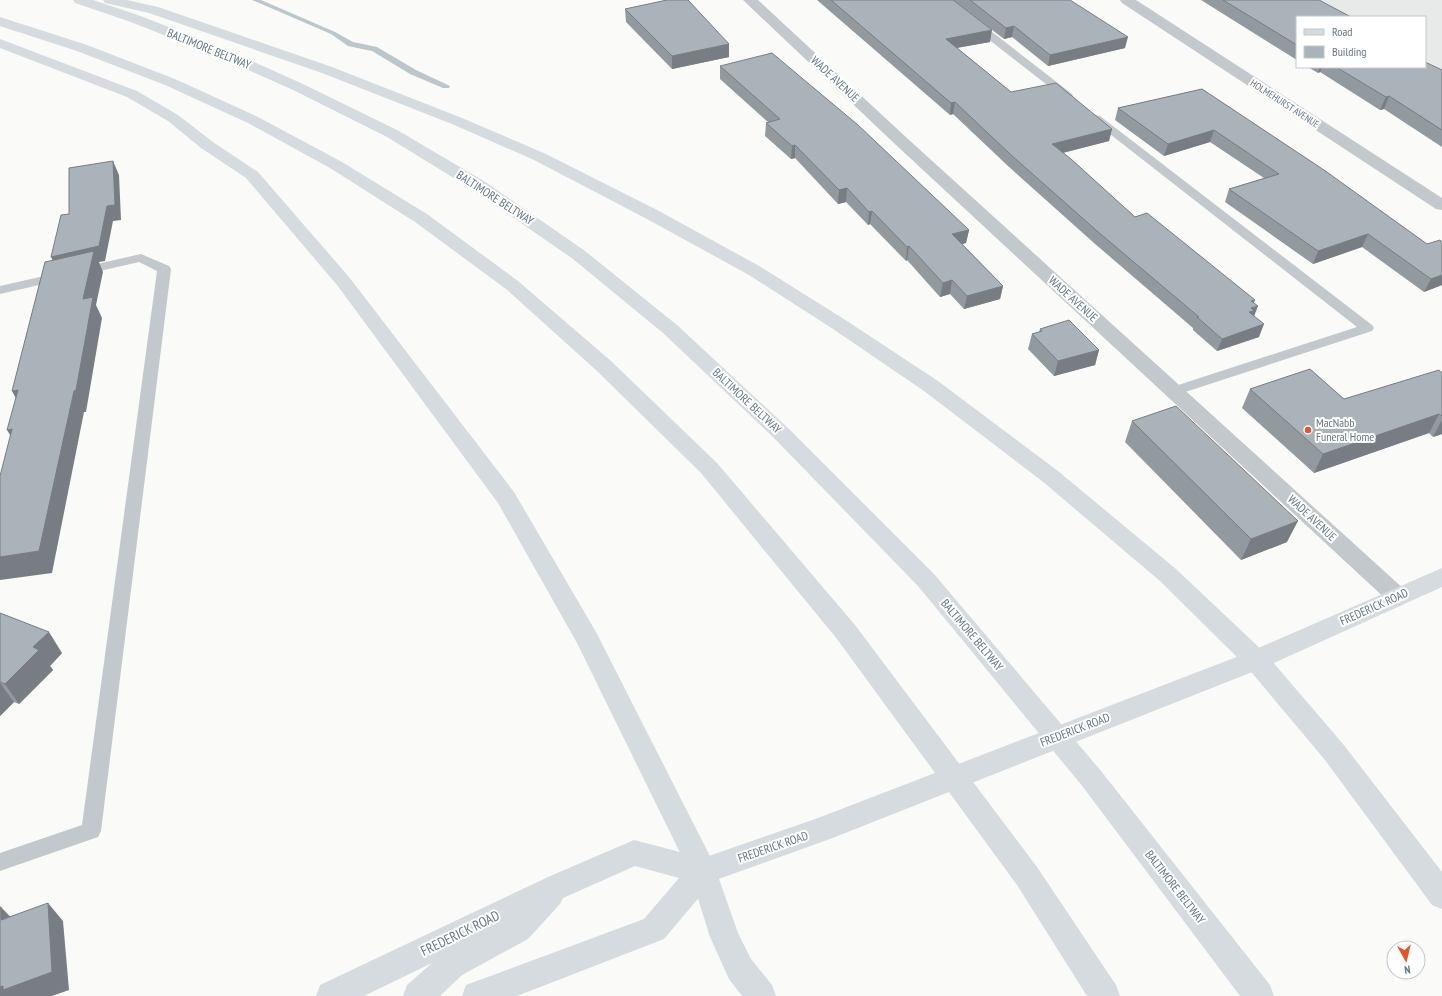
<svg xmlns="http://www.w3.org/2000/svg" width="1442" height="996" font-family="'PT Sans Narrow',sans-serif">
	<rect width="100%" height="100%" fill="#fafaf8"/>
	<path fill="#e8e9e9" d="M1314,0h128v72l-17,-9v-46h-81z"/>
	<g fill="none" stroke-linecap="round" stroke-linejoin="round">
		<path fill="#bbc7cb" fill-rule="evenodd" d="M252,0h9l74,32 18,10 24,5 39,23 34,16 -1,2h-6l-33,-14 -38,-23 -24,-5 -17,-12z"/>
		<path fill="#c3c8cc" fill-rule="evenodd" d="M974,20l4,1 94,73 1,2 -1,2h-8l-94,-73 -1,-2z
			M1096,115l4,1 272,209 2,3 -2,3 -193,63 -5,2 -5,-2 -2,-3 2,-3 188,-61 -265,-207 -2,-2z
			M141,254l28,12 2,3 -70,562 -3,6 -98,34v-18l82,-28 75,-554 -18,-9 -139,32v-8z"/>
		<path fill="#c3c8cc" fill-rule="evenodd" d="M743,0h15l150,139 497,451 4,6 -4,6 -8,3 -8,-3 -493,-457z
			M1120,0h16l306,198v12l-6,-1 -314,-206z"/>
		<path fill="#d6dbdf" fill-rule="evenodd" d="M1442,568v19l-177,80 -435,172 -117,42 -49,58 -147,57h-55l4,-11 178,-66 35,-41 -44,-12 -72,32 -3,6 -32,35 -66,36 -22,21h-37l4,-11 25,-22 -68,33h-48l4,-11 228,-108 86,-37 69,18 115,-40 429,-165z"/>
		<path fill="#d6dbdf" fill-rule="evenodd" d="M73,0h20l45,15 87,34 78,35 96,47 88,52 98,68 92,74 111,103 146,146 167,197 169,214 4,11h-34l-157,-209 -165,-201 -144,-148 -111,-105 -90,-74 -98,-68 -88,-54 -94,-47 -78,-35 -87,-34 -53,-18z
			M103,0h24l31,7 174,60 130,51 84,36 113,57 102,56 86,54 91,60 120,90 118,98 89,84 78,91 99,128v37l-10,-4 -107,-145 -78,-93 -87,-86 -118,-100 -118,-90 -91,-62 -84,-54 -102,-56 -113,-59 -82,-36 -130,-51 -173,-60 -44,-10z
			M0,17l87,28 88,34 83,38 84,45 85,52 91,67 93,80 106,102 138,162 182,242 79,118 4,11h-33l-70,-111 -180,-246 -136,-166 -104,-102 -91,-82 -91,-67 -85,-54 -82,-45 -83,-38 -88,-34 -77,-25z
			M0,39l137,52 41,24 35,27 45,30 91,105 165,215 82,140 117,230 25,71 13,26 21,26 4,11h-34l-13,-17 -19,-42 -20,-64 -113,-230 -79,-140 -161,-218 -91,-107 -45,-30 -33,-27 -41,-24 -127,-49z"/>
	</g>
	<path fill="#929a9f" d="M817,0h136l37,42 -33,6 54,44 101,37 -3,12 -46,12 72,64 119,86v13l5,21 -42,14 -24,-21v-2l-99,-85 -86,-77 -55,-52 -3,1z
		M953,0h117l55,48 -77,18 -36,-29 -8,2z
		M1201,0h118l-22,17v43z
		M625,9l104,48 -57,12 -46,-47z
		M720,66l249,164 -3,13 -4,1 41,42 -3,13 -36,10 -14,-15 -10,3 -33,-37 -1,1 -36,-37 -2,1 -22,-23 -8,2 -43,-46 -4,1 -26,-23 1,-13 2,-1 -48,-43z
		M1308,67h117l17,3v77l-58,-38 -4,1 -60,-38 -2,1z
		M1202,89l225,155 15,-2v43l-18,7 -62,-45 -49,17 -88,-62 4,-13 35,-11 -54,-36 -46,14 -49,-36 3,-12z
		M1040,329l59,21 -4,15 -41,11 -26,-27 4,-15 7,-2z
		M1442,373v61l-9,3 -4,-4 -115,40 -72,-65 8,-19 94,10z
		M1132,421l155,121 -46,18 -116,-118z
		M0,613l62,40 -12,13 3,4 -34,34 -5,-2 -14,14z"/>
	<path fill="#777d82" d="M1014,26l-2,11 -8,2 2,-11z
		M992,30l-2,12 -46,8 2,-11z
		M1128,37l-3,11 -77,18 2,-11z
		M729,44v13l-57,12v-13z
		M1320,67h2l-2,5 -2,1z
		M1389,96l-5,13 -4,1 6,-13z
		M955,102l-2,12 -3,1 1,-12z
		M1112,129l-3,12 -59,15 2,-12z
		M1214,130l-4,12 -46,14 4,-12z
		M795,145v13l-4,1 1,-13z
		M113,161l6,14 2,45 -8,1 -8,40 -6,1 4,10 -7,33 6,13 -16,94h-2l-32,161 -52,7v-23l58,-286 -7,-14z
		M847,188l-1,14 -8,2 1,-14z
		M872,211l-2,13 -2,1 1,-13z
		M969,230l-3,13 -16,5 2,-14z
		M1368,234l-6,13 -49,17 5,-13z
		M909,246l-2,14 -1,1 1,-14z
		M1442,275v10l-18,7 7,-13z
		M952,280l-2,14 -10,3 3,-14z
		M1003,286l-3,13 -36,10 3,-13z
		M1255,300l-3,8 6,-2 -5,13 -6,-5 4,-13z
		M1264,324l-5,13 -42,14 5,-12z
		M1099,350l-4,15 -41,11 4,-15z
		M18,390l6,23 -12,-22z
		M1439,414l-10,19 -115,40 9,-19z
		M1442,420v14l-9,3z
		M12,429l8,22 -13,-21z
		M1298,521l-11,21 -46,18 10,-21z
		M49,632l13,21 -12,13 3,4 -34,34 -14,-20 28,-37z
		M0,683l14,19 -14,14z
		M48,903l15,18 6,69 -17,6h-52v-9z
		M1,907l17,18 -17,-5z"/>
	<path fill="#aab3b9" stroke="#777d82" d="M667,0h21l41,44 -57,12 -47,-47z
		M831,0h122l39,30 -46,9 65,53 45,-9 56,46 -60,15 19,15 64,58 12,-4 108,87 -4,1 7,5 -7,2 3,3 -5,1 15,12 -42,15 -25,-22h2l-102,-86 -87,-77 -55,-52 -4,1z
		M970,0h100l58,37 -78,18 -36,-29 -8,2z
		M1223,0h96l32,17h-54v28z
		M772,53l86,72 111,105 -17,4 51,52 -36,10 -15,-16 -9,3 -34,-37 -2,1 -35,-36 -3,1 -22,-24 -8,2 -44,-45 -3,1 -26,-23 14,-4 -60,-53z
		M1425,62l17,8v60l-53,-34 -3,1 -50,-30h89z
		M1202,89l122,81 103,74 13,-4 2,2v33l-11,4 -63,-45 -50,17 -89,-62 50,-15 -65,-44 -46,14 -50,-36z
		M113,161l2,44 -8,1 -8,40 -48,11 10,-42 8,-1v-46z
		M94,251l-11,48 10,-2 -17,93 -2,1 -35,160 -39,6v-81l12,-47 -5,1 11,-40 -6,1 33,-129z
		M1069,320l30,30 -41,11 -26,-27 10,-3 -2,-2z
		M1310,369l34,30 95,-29 3,3v43l-3,-2 -116,40 -73,-65z
		M1176,406l122,115 -47,18 -119,-118z
		M0,613l49,19 -16,15 6,3 -34,34 -5,-2z
		M48,903l4,69 -49,18v-4l-3,1v-80h1v13z"/>
	<circle fill="#e4572e" stroke="#fff" stroke-width="1.5" cx="1308" cy="430" r="4"/>
	<g text-anchor="middle" stroke-width="4" stroke-linejoin="round" paint-order="stroke">
		<g font-size="10" fill="#657683" stroke="#fff">
			<text transform="translate(1285 103) rotate(33)" y="4">HOLMEHURST AVENUE</text>
		</g>
		<g font-size="12" fill="#657683" stroke="#fff">
			<text transform="translate(209 49) rotate(22)" y="4">BALTIMORE BELTWAY</text>
			<text transform="translate(835 79) rotate(43)" y="4">WADE AVENUE</text>
			<text transform="translate(495 198) rotate(33)" y="4">BALTIMORE BELTWAY</text>
			<text transform="translate(1073 299) rotate(42)" y="4">WADE AVENUE</text>
			<text transform="translate(747 401) rotate(43)" y="4">BALTIMORE BELTWAY</text>
			<text transform="translate(1312 518) rotate(43)" y="4">WADE AVENUE</text>
			<text transform="translate(1374 607) rotate(-24)" y="4">FREDERICK ROAD</text>
			<text transform="translate(972 635) rotate(50)" y="4">BALTIMORE BELTWAY</text>
			<text transform="translate(1075 730) rotate(-21)" y="4">FREDERICK ROAD</text>
			<text transform="translate(773 847) rotate(-19)" y="4">FREDERICK ROAD</text>
			<text transform="translate(1175 887) rotate(52)" y="4">BALTIMORE BELTWAY</text>
		</g>
		<g font-size="12" fill="#657683" stroke="#fff" text-anchor="start">
			<text x="1316" y="427">MacNabb<tspan x="1316" dy="14">Funeral Home</tspan></text>
		</g>
		<g font-size="14" fill="#657683" stroke="#fff">
			<text transform="translate(460 933) rotate(-26)" y="5">FREDERICK ROAD</text>
		</g>
	</g>
	<rect x="1296" y="16" width="130" height="52" fill="#ffffff" stroke="#c1c8cd"/>
	<rect x="1304" y="29" width="20" height="6" fill="#d6dbdf" stroke="#c1c8cd"/>
	<text x="1332" y="36" font-size="12" fill="#657683">Road</text>
	<rect x="1304" y="46" width="20" height="12" fill="#aab3b9" stroke="#c1c8cd"/>
	<text x="1332" y="56" font-size="12" fill="#657683">Building</text>
	<g transform="translate(1406 960) rotate(172)"><circle r="19" fill="#ffffff" stroke="#c1c8cd"/>
	<path d="M0-3L7 15L0 10L-7 15Z" fill="#e4572e"/>
	<text y="-6" font-size="11" font-weight="bold" text-anchor="middle" fill="#657683">N</text>
	</g>
</svg>
